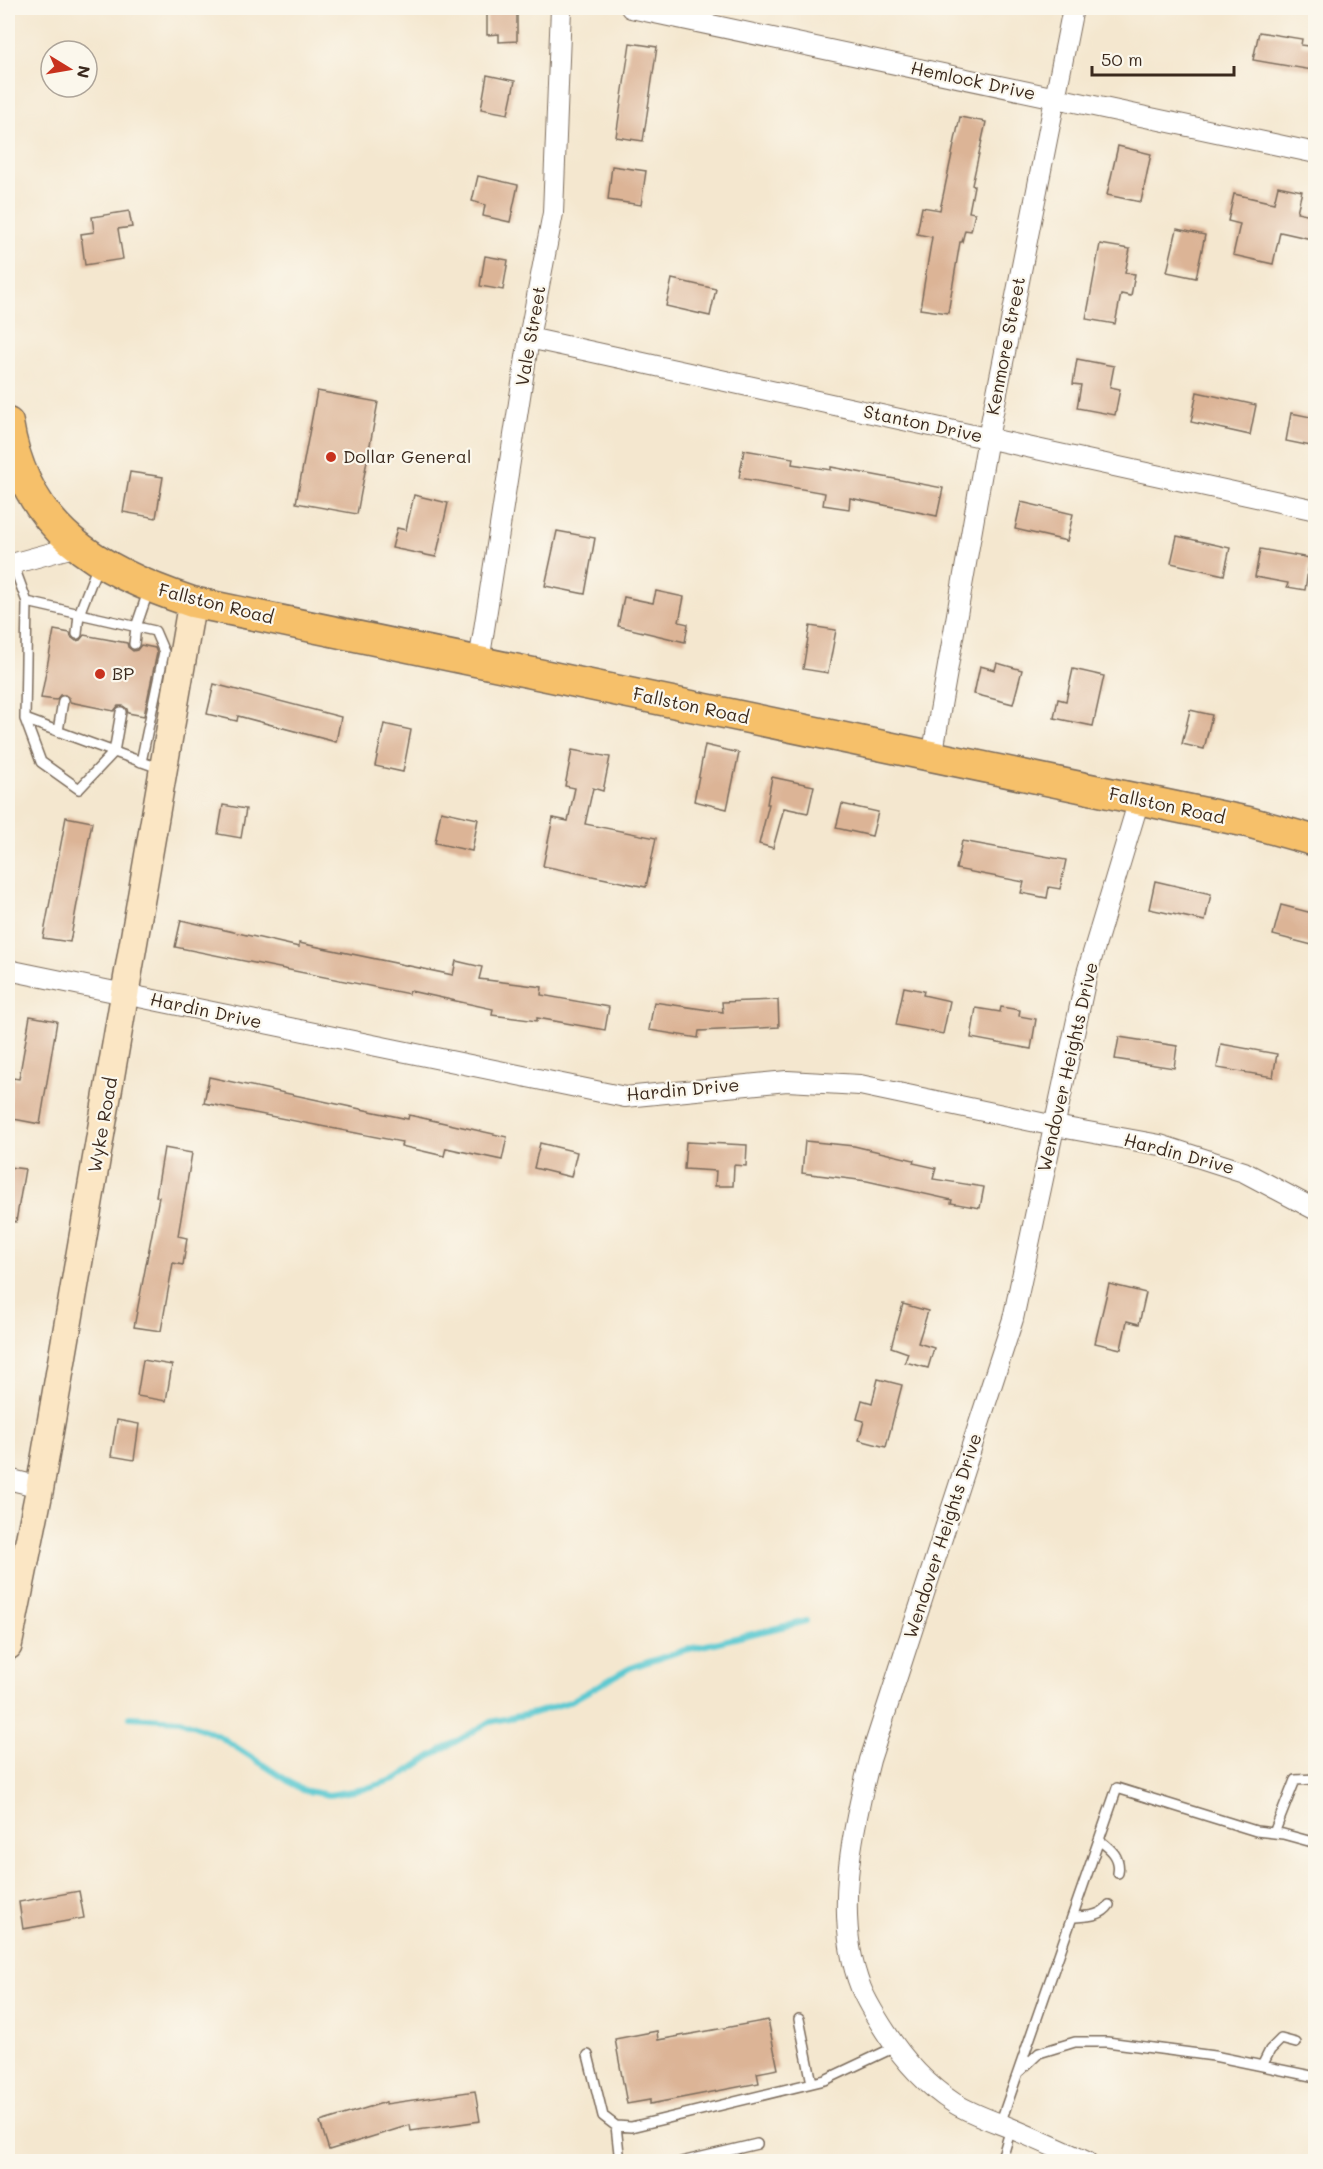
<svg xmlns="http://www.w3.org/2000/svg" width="1323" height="2169" font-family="Mali,sans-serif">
	<rect width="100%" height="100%" fill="#fbf7ec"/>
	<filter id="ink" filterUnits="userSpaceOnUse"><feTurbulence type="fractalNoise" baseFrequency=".0167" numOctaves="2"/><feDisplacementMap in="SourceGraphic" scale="12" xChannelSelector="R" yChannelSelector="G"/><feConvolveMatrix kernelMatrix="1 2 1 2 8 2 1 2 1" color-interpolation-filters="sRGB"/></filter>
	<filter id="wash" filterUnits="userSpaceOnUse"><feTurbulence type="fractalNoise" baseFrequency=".008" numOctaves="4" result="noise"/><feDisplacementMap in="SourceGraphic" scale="24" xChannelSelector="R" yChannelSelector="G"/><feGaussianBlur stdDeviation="1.35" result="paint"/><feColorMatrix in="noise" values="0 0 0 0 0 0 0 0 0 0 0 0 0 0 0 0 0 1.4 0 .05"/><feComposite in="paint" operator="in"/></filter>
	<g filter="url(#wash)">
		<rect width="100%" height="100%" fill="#f4e7cf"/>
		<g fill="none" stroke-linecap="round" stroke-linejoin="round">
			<path stroke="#5cc9d1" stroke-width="6" d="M130,1717l50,3 39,16 83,54 27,5 35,-6 34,-11 33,-22 59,-34 44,-9 35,-11 61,-34 51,-17 125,-30"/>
		</g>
		<g id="blocks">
			<path fill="#dcb496" d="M487,8h30v33l-18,1v-8l-12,1z
				M1259,32l43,7 -1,6 15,2 -4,23 -59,-10z
				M630,43l27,4 -14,94 -27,-4z
				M487,75l28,6 -7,33 -27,-5z
				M960,117l26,5 -14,63 2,1 -5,26 6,1 -4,18 -6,-1 -3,12h-2l-12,71 -28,-4 12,-72 -15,-3 5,-27 18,3z
				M1118,146l33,8 -10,48 -34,-7z
				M612,166l34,5 -5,34 -33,-5z
				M478,176l40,9 -8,37 -27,-6 2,-11 -13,-4z
				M1278,186l24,5 -5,21 19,4v24l-36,-8 -7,32 -40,-9 7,-31 -12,-3 6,-27 40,9z
				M129,211l3,16 -14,2 5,30 -38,6 -4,-31 13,-2 -2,-15z
				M1177,229l28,6 -9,43 -29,-6z
				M1100,244l30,5 -5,24 10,1 -4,22 -10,-2 -6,30 -29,-5z
				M485,256l23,4 -5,30 -23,-4z
				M672,279l44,10 -6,27 -44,-10z
				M1077,359l37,7 -4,21 10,2 -5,26 -38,-7 4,-23 -8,-1z
				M317,391l61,11 -21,112 -61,-11z
				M1197,392l59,13 -6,30 -59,-13z
				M1291,413l25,5v29l-30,-6z
				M744,450l49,8 -1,6 39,6v-3l112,21 -6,28 -87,-18 -1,11 -26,-4 2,-12 -86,-15z
				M130,472l33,5 -7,41 -33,-6z
				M414,495l34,8 -12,54 -44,-9 5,-20 9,2z
				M1021,502l52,12 -6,27 -52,-12z
				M557,531l38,7 -10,56 -40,-8z
				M1177,536l53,12 -6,27 -53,-12z
				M1260,549l50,9 -5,32 -18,-3 1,-4 -33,-6z
				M656,591l28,6 -5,25 9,2 -3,18 -67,-16 6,-29 29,6z
				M810,626l26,4 -8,43 -25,-4z
				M54,630l16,3 1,4 5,4 4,-1 4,-5 43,8 1,4 5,4 4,-1 4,-5 14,3 2,5 -13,63 -16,-3 -1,-4 -4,-3h-5l-4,5 -44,-9 -1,-4 -4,-3h-5l-4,5 -15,-2z
				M997,663l25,7 -9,34 -39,-10 6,-28 15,4z
				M1073,669l31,7 -11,50 -39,-8 4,-19 8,2z
				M214,684l127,33 -5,25 -98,-26 -1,5 -30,-7z
				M1190,710l22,5 -8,34 -22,-5z
				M384,724l27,6 -8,42 -28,-6z
				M705,745l34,8 -12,56 -33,-8z
				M572,750l38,7 -7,34 -10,-3 -8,36 71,14 -10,49 -103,-21 10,-48 15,3 7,-33 -10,-2z
				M772,777l42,9 -6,27 -24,-5 -11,40 -14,-4 10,-40h-2z
				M842,804l36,8 -6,24 -36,-8z
				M223,805l23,4 -5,29 -23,-4z
				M441,811l37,8 -6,32 -37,-8z
				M66,817l26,5 -22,120 -27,-4z
				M962,841l104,19 -6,29 -11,-2 -2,11 -26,-5 3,-11 -68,-13z
				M1155,881l56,13 -6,27 -56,-12z
				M1281,905l35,9v32l-43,-11z
				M181,920l118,27v-4l154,32 3,-14 26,6 -3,12 63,8 -1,8 68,12 -4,23 -68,-12v3l-45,-6 1,-6 -83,-18 -1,3 -234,-47z
				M904,987l20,4 -1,4 27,6 -7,33 -47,-9z
				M778,1000l1,27 -80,4 -1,7 -49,-8 5,-28 69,10 -1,-10z
				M1001,1007l19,3 -1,6 17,3 -5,30 -60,-11 5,-30 24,4z
				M30,1016l27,5 -17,103 -32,-6 5,-40 6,1z
				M1119,1037l58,9 -3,22 -59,-9z
				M1221,1044l56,10 -4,23 -56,-9z
				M209,1077l199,42 1,-4 98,22 -5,23 -56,-12 -2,8 -43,-10 1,-4 -198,-39z
				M805,1141l49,5 60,14 -1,3 23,5 -3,11 51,8 -4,21 -29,-5 1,-3 -85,-19 -65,-8z
				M686,1142l61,3 -1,21 -12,-1 -1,21h-18l1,-15 -32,-2z
				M540,1143l37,9 -6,25 -37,-9z
				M164,1148l28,5 -14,83 9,2 -4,27 -10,-2 -12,68 -27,-4 25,-130 -3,-1z
				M8,1167l17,2 -9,53 -8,-1z
				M1109,1284l37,9 -7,31 -12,-3 -6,28 -26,-6z
				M903,1304l25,7 -10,32 16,5 -6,20 -23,-6 3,-9 -17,-6z
				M143,1360l29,5 -6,36 -29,-5z
				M878,1379l24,6 -16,62 -27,-7 5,-19 -7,-2 5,-19 10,3z
				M117,1420l22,4 -5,36 -23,-4z
				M79,1891l5,27 -61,11 -4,-27z
				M768,2020l10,49 -21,4 2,10 -109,21v-4l-23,4 -12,-65 42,-8 1,9z
				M475,2091l5,30 -69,10 -1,-6 -81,25 -9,-28 66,-20v2z"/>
		</g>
	</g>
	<g filter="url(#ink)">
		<use href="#blocks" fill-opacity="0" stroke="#7c6c5c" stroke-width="1.5"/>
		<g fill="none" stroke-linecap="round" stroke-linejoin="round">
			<g stroke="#7c6c5c" stroke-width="12">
				<path id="lane" d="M13,564l14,38
					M77,634l2,-20 19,-49
					M134,644l2,-17 13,-38
					M25,719l16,43 38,27 35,-37 7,-40
					M58,731l5,-30
					M141,762l23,-110 -9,-21 -128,-29 -2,117c46,17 91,34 137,50
					M1274,1833l21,-53 21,-1
					M1099,1840c12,9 22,17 19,33
					M1073,1917c13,-1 28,0 36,-12
					M799,2019l13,64
					M588,2055l15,61 13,10 15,1 194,-47 70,-33
					M1262,2066l8,-16 11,-11 15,4
					M1020,2071l19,-18 36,-11h32l107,14 102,21
					M1000,2124l117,-336 139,43 27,3 33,9
					M616,2126l4,36
					M681,2162l76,-18
					M999,2162l5,-10 7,-24"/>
			</g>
			<g stroke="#7c6c5c" stroke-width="22">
				<path id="street" d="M631,8l685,145
					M529,338l787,172
					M8,565l69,-19
					M479,662l50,-324 24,-125 8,-205
					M932,757l56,-319 85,-430
					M8,970l617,127 162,-16 73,4 195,41 105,19 84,27 72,38
					M8,1479l32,8
					M1087,2162c-26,-12 -53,-24 -79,-35 -18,-7 -38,-14 -54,-24 -28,-18 -51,-44 -69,-72 -9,-14 -18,-28 -24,-43 -28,-71 -9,-157 9,-228l143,-441 74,-346 52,-173"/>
			</g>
			<g stroke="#7c6c5c" stroke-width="30">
				<path id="secondary" d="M8,1646l32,-159 152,-885"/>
			</g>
			<g stroke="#7c6c5c" stroke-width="33">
				<path id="primary" d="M8,423c17,106 90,148 184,179l1056,220 68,19"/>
			</g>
			<use href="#lane" stroke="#fff" stroke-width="9"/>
			<use href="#street" stroke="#fff" stroke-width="20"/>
			<use href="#secondary" stroke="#fbe6c4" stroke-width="27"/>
			<use href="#primary" stroke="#f6c06b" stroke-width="30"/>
		</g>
	</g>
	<g fill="#c8321e" stroke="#fbf7ec" stroke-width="2">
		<circle cx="331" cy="457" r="6"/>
		<circle cx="100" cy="674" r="6"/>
	</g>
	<g text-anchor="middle" stroke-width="4.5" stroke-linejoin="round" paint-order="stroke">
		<g font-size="18" fill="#3b2a1e" stroke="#fbf7ec">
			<text transform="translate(973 81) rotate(12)" y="6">Hemlock Drive</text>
			<text transform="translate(531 336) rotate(-80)" y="6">Vale Street</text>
			<text transform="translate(1006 346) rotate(-79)" y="6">Kenmore Street</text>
			<text transform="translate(923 424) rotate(12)" y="6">Stanton Drive</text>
			<text transform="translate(216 604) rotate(14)" y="6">Fallston Road</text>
			<text transform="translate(691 706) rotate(12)" y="6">Fallston Road</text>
			<text transform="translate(1167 806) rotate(12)" y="6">Fallston Road</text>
			<text transform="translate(206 1011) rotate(12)" y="6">Hardin Drive</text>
			<text transform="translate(1068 1067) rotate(-77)" y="6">Wendover Heights Drive</text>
			<text transform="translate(683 1090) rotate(-5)" y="6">Hardin Drive</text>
			<text transform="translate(103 1125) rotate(-80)" y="6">Wyke Road</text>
			<text transform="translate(1179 1154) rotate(15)" y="6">Hardin Drive</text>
			<text transform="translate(943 1536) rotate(-72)" y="6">Wendover Heights Drive</text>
		</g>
		<g font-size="18" fill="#3b2a1e" stroke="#fbf7ec" text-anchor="start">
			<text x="343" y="463">Dollar General</text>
			<text x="112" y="680">BP</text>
		</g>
	</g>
	<rect width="1323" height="2169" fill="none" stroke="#fbf7ec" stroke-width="30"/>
	<g transform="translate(69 69) rotate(101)"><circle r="28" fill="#fbf7ec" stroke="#aea59a" stroke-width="1.5"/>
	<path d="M0-4.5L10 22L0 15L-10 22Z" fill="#c8321e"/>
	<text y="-9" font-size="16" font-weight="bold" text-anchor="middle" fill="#3b2a1e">N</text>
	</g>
	<path d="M1092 66v9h142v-9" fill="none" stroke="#3b2a1e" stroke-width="3"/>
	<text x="1101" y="66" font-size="18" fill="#3b2a1e" stroke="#fbf7ec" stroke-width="4.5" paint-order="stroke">50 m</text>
</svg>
